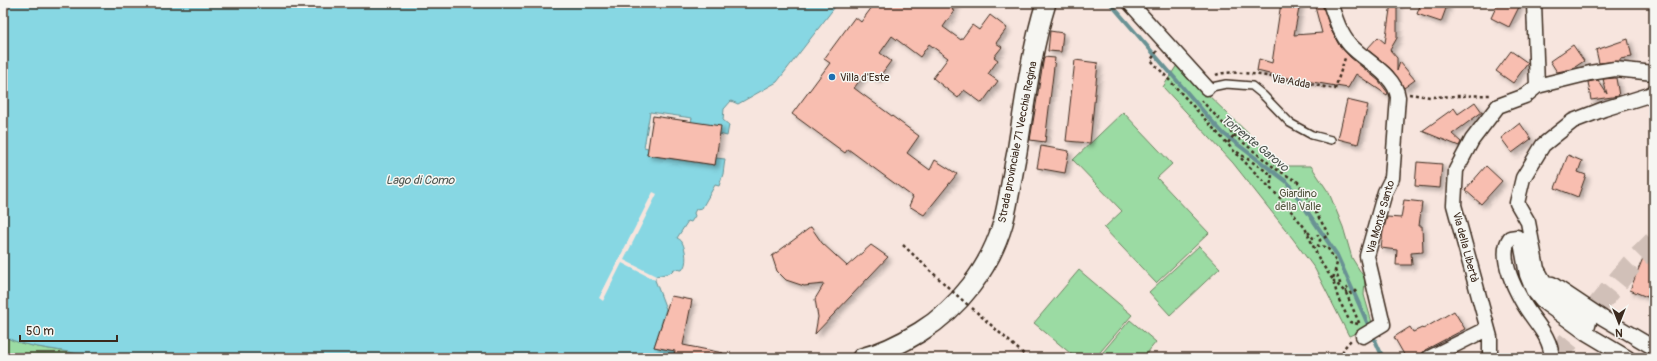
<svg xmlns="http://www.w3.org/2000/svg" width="1657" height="361" font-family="Pangolin,sans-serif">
	<defs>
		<filter id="shadow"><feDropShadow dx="3.5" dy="3.5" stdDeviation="2" flood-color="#0004"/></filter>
	</defs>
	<rect width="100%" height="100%" fill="#f7e5de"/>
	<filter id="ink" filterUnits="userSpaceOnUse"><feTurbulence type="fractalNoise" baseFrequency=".025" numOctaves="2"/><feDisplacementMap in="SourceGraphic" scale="8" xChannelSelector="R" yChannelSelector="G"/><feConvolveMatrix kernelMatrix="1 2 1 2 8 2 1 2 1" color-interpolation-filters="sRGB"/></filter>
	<g filter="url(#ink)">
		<path fill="#9bdba3" stroke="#6b8260" d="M1177,65l105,101h29l18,27 14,34 9,31 13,21 -1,16 9,31 -24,10 -34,-67 -22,-30 -60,-76 -70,-76z
			M1123,112l49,52 -15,14 52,55 -53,50 -52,-55 18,-17 -49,-51z
			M1199,246l21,22 -50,47 -21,-23z
			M1079,270l53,45 -37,43h-19l-42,-35z
			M1130,320l26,22 -13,16h-45z
			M3,336c26,14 61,12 89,22h-89z"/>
		<path fill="#87d7e3" stroke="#699294" d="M3,3h835l-61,79 -39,22 -7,-3 -7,8 -1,11 6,5 -2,11 -8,-2 -28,-12 1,-4 -42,-6 -6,35 4,1 -1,7 68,10 1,-7 9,1 -2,15 -4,12 -4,-1 -13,23 -6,1 -2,4 1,3 -4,6 -3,-1 -11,17c2,1 4,2 5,4 4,8 6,22 0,28l-8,-1 -4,4 -14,3 -1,4 11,29 -12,38 21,4 -2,7h-581c-28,-10 -63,-8 -89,-22z"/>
		<path fill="#f7e5de" d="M653,192l4,2 -33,66 32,16 -1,4 -33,-17 -19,38 -4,-3z"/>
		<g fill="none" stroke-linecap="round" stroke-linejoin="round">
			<path stroke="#699294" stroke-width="4" d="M1110,3l100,116 14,15 63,48 50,73 46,103"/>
		</g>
		<path fill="#f8beb0" stroke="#3b2a1e" filter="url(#shadow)" d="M875,3h82l-5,7 2,1 -11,16 18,13 11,-15 7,5 11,-15 17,13 -11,15 6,4 -8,10 4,3 -10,14 10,7 -16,22 -18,-13 -6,8 -25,-20 15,-20 -19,-14 -9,13 -28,-21 -12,17 11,8 -14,19 -11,-8 -12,16 65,48 -12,17 23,17 5,-10 22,14 -33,41 -15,-9 4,-9 -65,-48 -3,4 -53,-39 38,-51 -6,-4 31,-42 6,5z
			M1281,3h19l-6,32 28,-2 -8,-30h8l8,25 9,17 11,12 29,24 9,12 -1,2 -31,-21 -8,14 -66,-11 -25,-6 2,-12 13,4z
			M1391,3h6v35l-7,12 7,8v13l3,-9 15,18 -11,8 -12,-18 -25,-21 11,-12 7,6z
			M1421,3h27l-7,19 -24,-8z
			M1498,3h23l-12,24 -18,-9z
			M1050,31l13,2 -2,19 -13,-1z
			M1628,39l4,18 -12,2v2l-21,2 -3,-13z
			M1573,45l11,16 -12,8 -15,3 -7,-11z
			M1511,51l17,12 -15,20 -17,-12z
			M1044,57l11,1 -10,84 -15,-2z
			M1075,60l23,3 -8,80 -24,-2z
			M1616,78l3,18 -28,4 -3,-18 10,-2 9,14 -4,-15z
			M1347,100l21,5 -10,39 -20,-5z
			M1475,102l7,10 -30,22 9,8 -2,4 -37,-15 32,-23 4,6z
			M653,116l68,10 -6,39 -68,-10z
			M1520,123l11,16 -19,14 -11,-15z
			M1041,146l28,5 -4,22 -28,-5z
			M1568,155l14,6 -4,11 8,3 -8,22 -23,-9z
			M1417,162l25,2 -2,24 -25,-2z
			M1486,166l16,15 -21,23 -16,-14z
			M1404,200l18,2 -3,24h3l1,26 -12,1 1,12h-16l1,-15 -16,-2 2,-16 4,-15 14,1z
			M811,227l11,16 25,23 24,-21 17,12 -73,77 3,-17 -3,-18 9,-15 -20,2 -18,-6 -9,-9 -5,-15z
			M1645,253l9,4v35l-4,-1 -3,6 -17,-7z
			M671,296l21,4 -9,45 40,8 -1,5h-49l2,-7 -21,-4z
			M1454,311l11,18 -40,21 -6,8h-13l-12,-21 16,-10 3,5 9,-4 1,1z"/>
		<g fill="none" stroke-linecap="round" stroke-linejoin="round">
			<path stroke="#d1c0b8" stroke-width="22" stroke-dasharray="22 11" stroke-linecap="butt" d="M1555,358l76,-93 23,-23"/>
			<g stroke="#3b2a1e" stroke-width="10">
				<path id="lane" d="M1207,88l19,-4 26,2 11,9 27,28 22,12 19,5"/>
			</g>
			<g stroke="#3b2a1e" stroke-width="17">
				<path id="street" d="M1130,3l77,85
					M1330,3c5,14 10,31 20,42 15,16 45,30 48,52l-6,81 -7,14 -18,64 16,68 -20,12
					M1537,86l53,-13 25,-4 39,4
					M1545,283l7,1 51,34 51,30
					M1586,333l3,-11 -44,-31v-8l-8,-14 -9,-47 -11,-19 6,-25 20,-33 30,-24 31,-12 45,-14 5,-3
					M1429,358l58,-29
					M1490,358v-21l-36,-132 2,-35 16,-30 26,-34 27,-10 12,-10 -3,-83
					M1552,358c-2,-25 -19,-36 -30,-57 -9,-16 -24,-46 -12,-63l7,-1 4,5 6,33 6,15 9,11 44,32 42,25"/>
			</g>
			<g stroke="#3b2a1e" stroke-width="22">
				<path id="secondary" d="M862,358c20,-5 40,-15 58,-26 39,-24 70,-64 83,-109 6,-23 9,-47 14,-71 8,-50 14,-101 29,-149"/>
			</g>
			<path stroke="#3b2a1e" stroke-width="2.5" stroke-dasharray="3 3" stroke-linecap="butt" d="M1157,51l-6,9 82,90 48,49 24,29 15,33 13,19
				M1216,75c18,-9 96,10 119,14l10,-31
				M1409,94l21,3 60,-2
				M1201,100l33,35 42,34 22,13 31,53 -9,5 -2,6 9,1 10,16 -4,16
				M1228,143l6,-8
				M1237,152l35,23 -2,12
				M1308,232l5,6 5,-3 2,5
				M903,245l47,44
				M1335,270l6,16
				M1346,293v-6l5,7 6,-4
				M972,308l56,50
				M1358,324l-8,-2 -12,-24 -5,-18 13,13 14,32
				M1340,358l4,-10 7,-8"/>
			<use href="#lane" stroke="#f6f6f2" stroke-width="7"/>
			<use href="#street" stroke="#f6f6f2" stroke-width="14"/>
			<use href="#secondary" stroke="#f6f6f2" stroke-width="19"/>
			<path stroke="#3b2a1e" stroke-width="2.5" stroke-dasharray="3 3" stroke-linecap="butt" d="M952,291l16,14"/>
		</g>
	</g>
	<circle fill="#1f6fb2" stroke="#f6f6f2" stroke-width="1.5" cx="832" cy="77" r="4"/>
	<g text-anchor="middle" stroke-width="3" stroke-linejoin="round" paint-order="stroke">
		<g font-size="11" fill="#3b2a1e" stroke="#f6f6f2" text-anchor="start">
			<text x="840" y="81">Villa d'Este</text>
		</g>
		<g font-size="11" fill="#3b2a1e" stroke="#f6f6f2">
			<text transform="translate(1291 81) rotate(10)" y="4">Via Adda</text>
			<text transform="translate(1017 142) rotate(-79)" y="4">Strada provinciale 71 Vecchia Regina</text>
			<text transform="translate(1380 217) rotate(-74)" y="4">Via Monte Santo</text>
			<text transform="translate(1466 247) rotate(75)" y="4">Via della Libertà</text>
		</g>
		<g font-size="11" fill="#53563f" stroke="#f6f6f2">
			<text x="1298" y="197">Giardino<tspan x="1298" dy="13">della Valle</tspan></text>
		</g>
		<g font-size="12" font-style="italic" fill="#4e554f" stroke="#f6f6f2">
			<text transform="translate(1255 143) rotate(39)" y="4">Torrente Garovo</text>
			<text x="420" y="184">Lago di Como</text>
		</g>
	</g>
	<rect width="1657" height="361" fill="none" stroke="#f6f6f2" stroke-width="16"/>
	<rect x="8" y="8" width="1641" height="345" fill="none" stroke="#3b2a1e" stroke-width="1.5" filter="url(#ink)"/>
	<g transform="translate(1619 323) rotate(180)" stroke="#f6f6f2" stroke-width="3" paint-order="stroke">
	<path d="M0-3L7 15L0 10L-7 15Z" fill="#3b2a1e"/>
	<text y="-6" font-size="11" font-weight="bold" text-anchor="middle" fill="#3b2a1e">N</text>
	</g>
	<path d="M20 335v6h97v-6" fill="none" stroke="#3b2a1e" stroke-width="2"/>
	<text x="26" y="335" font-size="12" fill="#3b2a1e" stroke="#f6f6f2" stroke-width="3" paint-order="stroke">50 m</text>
</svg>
